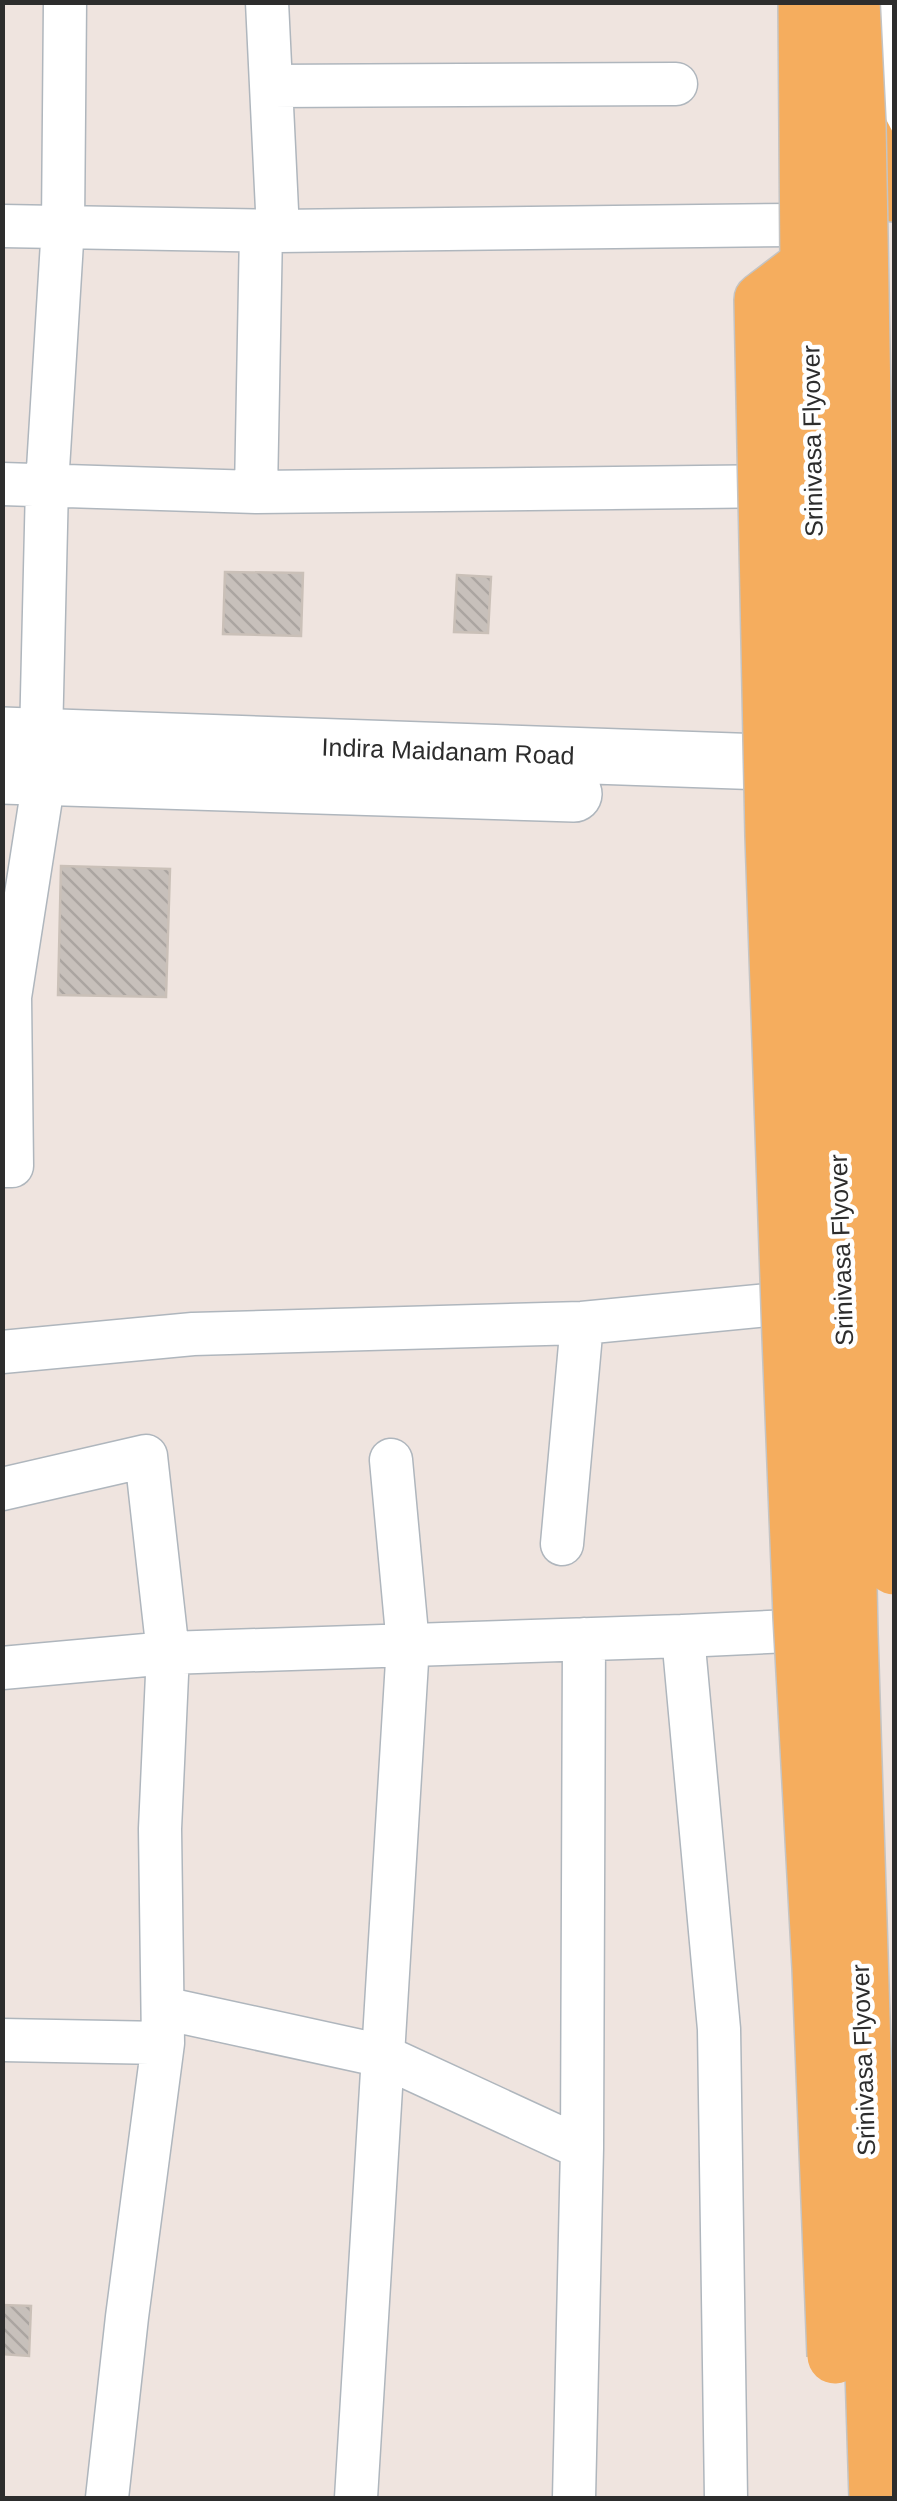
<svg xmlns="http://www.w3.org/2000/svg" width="897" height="2501" font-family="Helvetica,sans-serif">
	<defs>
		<pattern id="building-back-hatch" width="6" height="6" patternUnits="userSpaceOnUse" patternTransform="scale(2.5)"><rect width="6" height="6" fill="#c7c0bb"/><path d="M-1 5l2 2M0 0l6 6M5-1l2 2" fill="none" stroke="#aba5a1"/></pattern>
	</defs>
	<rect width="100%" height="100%" fill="#efe4df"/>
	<path fill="url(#building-back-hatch)" stroke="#cac0b8" stroke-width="2.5" d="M225,572l78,1 -2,63 -78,-2z
		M457,575l34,2 -3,56 -34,-1z
		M61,866l109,3 -4,128 -108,-2z
		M2,2305l29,1 -2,50 -27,-2z"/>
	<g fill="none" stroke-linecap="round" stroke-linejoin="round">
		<g stroke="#afb6bd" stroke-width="45">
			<path id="street" d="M267,2l11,229
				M271,86l405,-2
				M2,226l276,5 515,-6
				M2,484l254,8 537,-6
				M256,492l5,-261
				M2,1166h10l-2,-169 34,-218 -3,-41 6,-253 16,-259 2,-224
				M2,1352l191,-18 389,-11 238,-23
				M2,1489l144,-33 22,197 -166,15
				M562,1544l20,-221
				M683,1636l36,393 7,469
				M163,2008l220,48 199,92 2,-509
				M2,2040l161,3
				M107,2498l20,-181 36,-274 -3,-214 8,-176 515,-17 150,-7
				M356,2498l52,-853 -17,-185
				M574,2498l8,-350"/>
		</g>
		<g stroke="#afb6bd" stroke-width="58">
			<path id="secondary" d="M893,2l1,110
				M2,735l817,29
				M2,776l572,18"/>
		</g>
		<g stroke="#c4c4c4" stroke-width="58">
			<path id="primary" d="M858,125l36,69"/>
		</g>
		<use href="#street" stroke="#fff" stroke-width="42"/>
		<use href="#secondary" stroke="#fff" stroke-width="55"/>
		<use href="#primary" stroke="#f5ad5e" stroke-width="55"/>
		<g stroke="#c4c4c4" stroke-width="58" stroke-linecap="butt">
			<path id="primary-bridge" d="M806,2l2,263 7,314 28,721 7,334 27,864
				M852,2l6,123 8,442 9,262 19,738
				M808,265l-46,35 11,536 17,501 11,279 19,352 15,388"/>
		</g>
		<use href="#primary-bridge" stroke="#f5ad5e" stroke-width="55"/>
	</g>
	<g text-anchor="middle" stroke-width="9" stroke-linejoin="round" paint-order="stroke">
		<g font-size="25" fill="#2d2d2d" stroke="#fff">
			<text transform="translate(812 441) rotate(-91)" y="9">Srinivasa Flyover</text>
			<text transform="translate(448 751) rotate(2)" y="9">Indira Maidanam Road</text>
			<text transform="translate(841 1250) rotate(-92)" y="9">Srinivasa Flyover</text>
			<text transform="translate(863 2060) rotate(-92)" y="9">Srinivasa Flyover</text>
		</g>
	</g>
	<rect width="897" height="2501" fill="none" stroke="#2d2d2d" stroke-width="10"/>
</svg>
